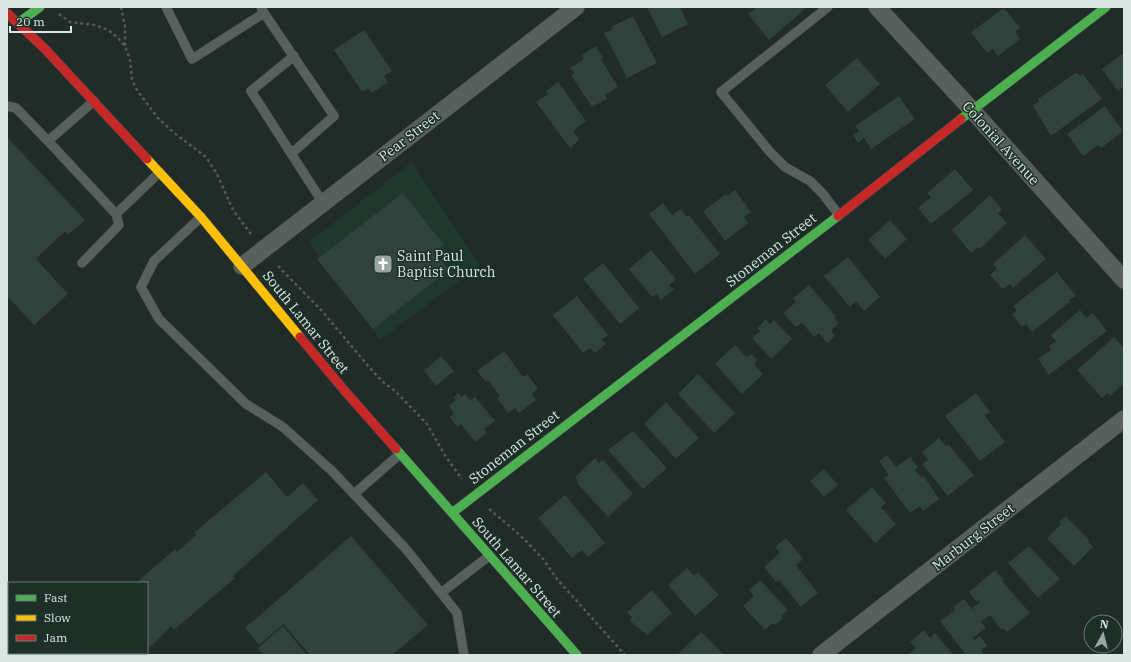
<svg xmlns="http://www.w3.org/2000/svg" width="1131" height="662" font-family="'IBM Plex Serif',serif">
	<rect width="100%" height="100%" fill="#212b27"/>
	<path fill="#1e382e" d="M412,162l68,103 -100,75 -71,-98z"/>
	<path fill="#30423c" d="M647,7h33l8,17 -26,13z
		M757,7h50l-38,33 -21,-26z
		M1004,8l16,20 -5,4 5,7 -22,17 -5,-7 -6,4 -16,-21z
		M633,16l24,47 -30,15 -23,-45 8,-3 -1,-3z
		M364,30l28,41 -8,5 4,6 -16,11 -4,-5 -6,4 -28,-42z
		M596,46l7,12 -2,1 17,28 -13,8 2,4 -15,8 -21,-32 3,-2 -4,-5 14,-9 -2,-4z
		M1122,54l2,2v30l-6,5 -16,-22z
		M857,58l23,26 -32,28 -23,-27z
		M1077,72l3,4 3,-2 19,25 -51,37 -18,-30 6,-5 -1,-2z
		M558,82l28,39 -13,10 6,9 -9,8 -34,-46 12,-8 -2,-3z
		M899,96l16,23 -44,30 -7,-11 -6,5 -5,-8 6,-4 -4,-5z
		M1105,106l17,24 -1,3 -20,15 -3,-3 -15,11 -16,-22z
		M7,137l78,83 -17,15 -3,-4 -29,28 32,35 -34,31 -27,-29z
		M955,169l18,21 -42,34 -13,-16 13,-11 -4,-4z
		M735,190l16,22 -7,5 4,6 -23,18 -22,-30 23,-17 1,2z
		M403,193l41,52 -10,7 15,18 -76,59 -56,-70z
		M990,195l12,15 -4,3 9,10 -24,23 -4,3 -1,-2 -7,6 -19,-23z
		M663,203l9,12 9,-6 6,8 2,-2 31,39 -25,20 -46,-60z
		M890,220l17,19 -22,20 -17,-19z
		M1025,235l21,24 -33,29 -3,-4 -7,5 -13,-14 7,-6 -4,-5z
		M651,250l25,29 -7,6 5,4 -13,11 -4,-6 -5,3 -23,-28z
		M848,257l32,40 -16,14 -8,-10 -6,6 -26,-31z
		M603,263l36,45 -19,16 -37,-45z
		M1057,272l19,24 -7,4 1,2 -38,30 -6,-8 -4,3 -10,-13 5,-3 -4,-5z
		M809,285l27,31 -2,2 5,5 -8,8 4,5 -8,7 -8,-10 -5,4 -12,-14 -6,4 -13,-14 13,-11 -3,-4z
		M577,296l31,39 -6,4 4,5 -11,9 -5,-5 -7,5 -30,-38z
		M1080,310l6,8 7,-5 14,18 -58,44 -11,-16 13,-9 -2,-4 7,-5 -5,-6z
		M766,319l4,5 4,-4 18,19 -21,20 -19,-21 8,-7 -3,-3z
		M1114,337l10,11v35l-14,13 -2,-3 -6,5 -25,-28z
		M735,345l12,12 4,-3 6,6 -3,4 9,10 -21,20 -27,-30z
		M504,351l19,26 4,-3 11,15 -6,5 4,6 -17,13 -4,-5 -7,5 -11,-15 3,-2 -12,-16 -2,2 -9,-11z
		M441,356l13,15 -18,15 -12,-15z
		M698,374l37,39 -21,20 -36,-39z
		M459,393l2,4 4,-3 5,6 5,-3 20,24 -11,8 3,4 -12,9 -14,-18 -4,3 -7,-10 4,-4 -5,-7 7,-6 -2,-3z
		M976,393l14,19 -5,4 20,26 -25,19 -35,-45z
		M666,402l33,36 -23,21 -32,-35z
		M633,431l34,37 -24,21 -35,-39z
		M939,438l7,8 2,-2 26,31 -26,21 -26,-32 6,-4 -6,-8z
		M887,455l9,12 14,-10 8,10 -3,3 7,8 2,-2 15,23 -16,12 -3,-5 -10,7 -26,-35 5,-3 -10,-14z
		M595,458l4,5 4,-3 30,34 -25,23 -31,-34 2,-1 -4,-5z
		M824,469l14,16 -14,12 -14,-16z
		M266,472l21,25 16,-14 15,17 -85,76 2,2 -61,52 -3,-4 -24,25v-68h-15l3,-2 1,2 39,-34 2,3 19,-17 -2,-2z
		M872,487l14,16 -5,4 15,17 -21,19 -29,-33z
		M565,495l40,48 -17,14 -6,-7 -10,8 -34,-40z
		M1066,516l23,24 -1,1 5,6 -19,19 -27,-28 14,-14 -2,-2z
		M351,536l77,89 -36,30h-82l-26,-30 1,-2 -26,22 -14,-17z
		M786,538l17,21 -7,6 22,28 -17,14 -22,-27 -3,2 -12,-15 16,-14 -5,-6z
		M1029,546l31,33 -22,19 -30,-35z
		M687,568l7,7 4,-3 21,23 -24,21 -27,-31z
		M995,570l9,9 -2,2 28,32 -23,19 -4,-4 -2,2 -11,-15 -9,7 5,6 -13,10 1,2 6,-4 7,10 -6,4 2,3 -3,2h-14l-26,-34 15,-11 -2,-3 11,-8 16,20 -8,-11 8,-6 -1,-2 -2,2 -8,-10z
		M760,580l28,30 -7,6 2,2 -8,7 -3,-2 -7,7 -22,-24 11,-10 -5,-6z
		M652,590l20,23 -25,22 -18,-15 3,-2 -5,-6z
		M283,626l24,29h-44l-5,-7z
		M924,630l6,8 5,-5 18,21 -45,1 8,-7 -6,-6z
		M701,632l23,23h-47z
		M72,653h46l-2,2h-42z
		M133,653h12l-1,2h-9z"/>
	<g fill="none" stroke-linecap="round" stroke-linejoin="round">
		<g stroke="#404946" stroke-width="10">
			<path id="lane" d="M166,7l26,52 72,-46
				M261,7l3,6 70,103 -42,37
				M828,7l-107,85 49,60 15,15 25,14 13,13 16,21
				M294,56l-43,35 72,112
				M94,101l-46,40 68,73 44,-42
				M7,106l9,2 32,33
				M201,217l-47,44 -13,26 18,32 87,85 37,23 49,44 74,78 51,64 7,42
				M82,263l37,-38 -3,-11
				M354,494l46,-40
				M441,593l48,-37"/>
		</g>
		<g stroke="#404946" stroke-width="18">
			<path id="street" d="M877,7l95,103 152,170
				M242,266l334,-259
				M821,655l303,-236"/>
		</g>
		<g stroke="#404946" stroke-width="10">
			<path id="fast" d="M18,23l22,-16
				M961,119l145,-112
				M396,449l181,206
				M452,513l386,-297"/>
		</g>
		<g stroke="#404946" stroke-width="10">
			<path id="slow" d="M147,159l54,58 99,120"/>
		</g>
		<g stroke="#404946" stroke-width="10">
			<path id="jam" d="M7,13l38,36 102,110
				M838,216l123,-97
				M300,337l44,53 52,59"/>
		</g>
		<path stroke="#525a57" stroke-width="2.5" stroke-dasharray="3 3" stroke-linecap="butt" d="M121,7l4,19v20
			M59,14l11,8 25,3 13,5 10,8 7,8 5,14 2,20 5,10 20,27 16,15 33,25 11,17 16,36 18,24
			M278,266l44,45 47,56 13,14 14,11 31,32 19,33 16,22
			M489,509l24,20 14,13 16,17 14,20 68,76"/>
		<use href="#lane" stroke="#585f5c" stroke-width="9"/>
		<use href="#street" stroke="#585f5c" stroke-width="17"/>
		<use href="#fast" stroke="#4caf50" stroke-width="9"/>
		<use href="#slow" stroke="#ffc107" stroke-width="9"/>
		<use href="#jam" stroke="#c62828" stroke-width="9"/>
	</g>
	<defs>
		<g id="church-square" transform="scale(1)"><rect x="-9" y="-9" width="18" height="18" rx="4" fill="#99a5a0" stroke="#1c3028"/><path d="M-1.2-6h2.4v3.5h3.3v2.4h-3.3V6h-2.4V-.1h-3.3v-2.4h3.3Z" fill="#fff"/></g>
	</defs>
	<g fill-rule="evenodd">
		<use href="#church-square" x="383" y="264"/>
	</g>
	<g text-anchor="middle" stroke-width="3" stroke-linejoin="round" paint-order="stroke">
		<g font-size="14" fill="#dae6e1" stroke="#1c3028">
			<text transform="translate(409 136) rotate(-38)" y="5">Pear Street</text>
			<text transform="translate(1001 143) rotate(48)" y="5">Colonial Avenue</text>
			<text transform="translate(771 250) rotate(-38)" y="5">Stoneman Street</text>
			<text transform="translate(306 322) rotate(51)" y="5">South Lamar Street</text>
			<text transform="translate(514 447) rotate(-38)" y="5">Stoneman Street</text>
			<text transform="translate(973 537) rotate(-38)" y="5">Marburg Street</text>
			<text transform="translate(517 567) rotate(49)" y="5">South Lamar Street</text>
		</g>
		<g font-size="14" fill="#dae6e1" stroke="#1c3028" text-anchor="start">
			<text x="397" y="261">Saint Paul<tspan x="397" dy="16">Baptist Church</tspan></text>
		</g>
	</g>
	<rect width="1131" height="662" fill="none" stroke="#dae6e1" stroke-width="16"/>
	<rect x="8" y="582" width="140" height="72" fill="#1c3028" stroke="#687972"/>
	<rect x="16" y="595" width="20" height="6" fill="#4caf50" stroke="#687972"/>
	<text x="44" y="602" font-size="12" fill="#dae6e1">Fast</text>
	<rect x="16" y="615" width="20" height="6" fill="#ffc107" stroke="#687972"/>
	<text x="44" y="622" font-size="12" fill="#dae6e1">Slow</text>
	<rect x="16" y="635" width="20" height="6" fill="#c62828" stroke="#687972"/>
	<text x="44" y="642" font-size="12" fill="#dae6e1">Jam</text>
	<g transform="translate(1103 634) rotate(7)"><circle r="19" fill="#1c3028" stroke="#687972"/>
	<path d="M0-3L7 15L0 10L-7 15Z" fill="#99a5a0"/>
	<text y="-6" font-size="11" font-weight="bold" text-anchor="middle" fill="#dae6e1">N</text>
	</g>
	<path d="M10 26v6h61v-6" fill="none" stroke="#dae6e1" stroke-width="2"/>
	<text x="16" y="26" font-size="12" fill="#dae6e1" stroke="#1c3028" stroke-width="3" paint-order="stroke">20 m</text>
</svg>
